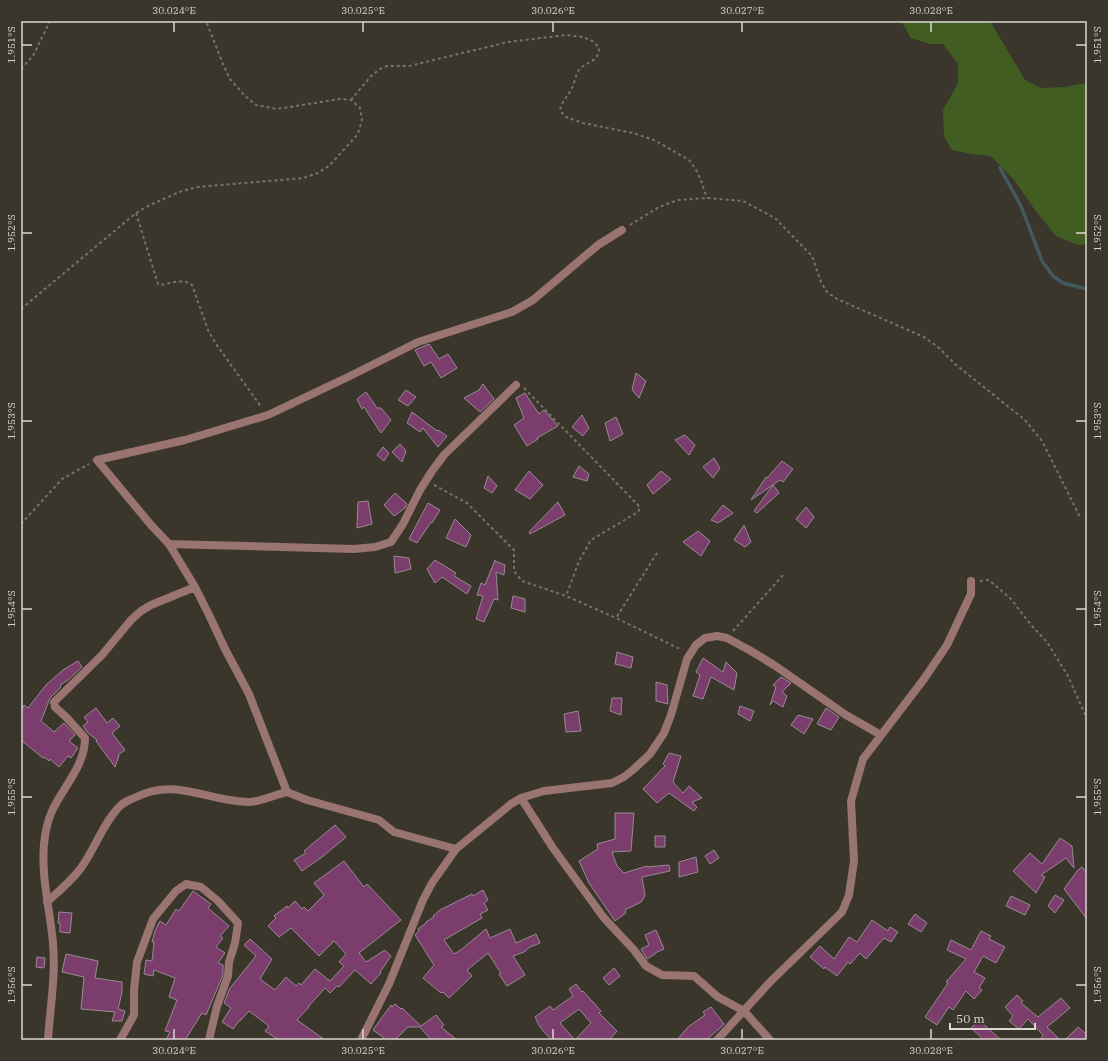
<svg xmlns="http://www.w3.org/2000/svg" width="1108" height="1061" font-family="'IBM Plex Serif',serif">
	<rect width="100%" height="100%" fill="#3b362c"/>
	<path fill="#425d21" d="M901,21h89l35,59 16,8 23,-1 23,-4v161l-9,1 -22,-9 -21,-26 -21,-30 -23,-24 -20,-2 -19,-4 -8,-14 -1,-26 15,-27v-19l-15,-20h-12l-20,-6z"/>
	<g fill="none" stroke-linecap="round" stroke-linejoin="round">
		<path stroke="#425a5e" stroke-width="3.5" d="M1000,168l21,38 21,55 11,15 10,7 24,6"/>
	</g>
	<path fill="#7b3d6b" stroke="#978b93" d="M429,344l10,15 9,-5 9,14 -16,10 -10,-16 -7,4 -9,-16z
		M636,373l10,8 -7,17 -7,-8z
		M483,384l11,15 -14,13 -16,-14 15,-8z
		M406,390l10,7 -8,9 -10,-6z
		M366,392l11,16h4l10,12 -10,13 -17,-26 -2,2 -5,-10z
		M525,393l14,21 5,-4 14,16 -21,12 1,1 -11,7 -13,-21 10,-7 -8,-20z
		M412,412l25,19 1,-1 9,6 -9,11 -15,-19 -3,4 -13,-9z
		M582,415l7,13 -6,8 -11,-9z
		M616,417l7,17 -13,7 -5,-18z
		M685,435l10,10 -6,10 -14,-15z
		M400,444l6,7 -4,11 -10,-10z
		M383,447l6,6 -5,8 -7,-6z
		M714,458l6,10 -7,10 -10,-11z
		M782,461l11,8 -10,13 -3,-2 -29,20 15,-23 1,1z
		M579,466l10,8 -2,7 -14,-4z
		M529,471l14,14 -13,14 -15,-9z
		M661,471l10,8 -18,15 -6,-9z
		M488,476l9,10 -5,7 -8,-5z
		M773,485l6,8 -22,20 -3,-2z
		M395,493l12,11 -2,4 -11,8 -10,-11z
		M368,501l4,23 -15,4 1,-26z
		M558,502l7,13 -35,19 -1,-2z
		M428,503l12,7 -8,13 -1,-1 -14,21 -8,-4z
		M723,505l10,8 -15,10 -7,-3z
		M806,507l8,10 -8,11 -10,-9z
		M455,519l16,16 -5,12 -20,-9z
		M744,525l7,17 -6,5 -11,-7z
		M698,531l12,10 -9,15 -18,-14z
		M394,556l15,2 2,11 -16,4z
		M435,560l21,13 -2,3 17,10 -4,8 -25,-17 -7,6 -8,-14z
		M495,560v1l10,4 -1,10 -8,-3 2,28 -4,-1 -10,23 -8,-3 7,-23 -6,-1 4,-12 4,2z
		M513,596l12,3v13l-14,-4z
		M617,652l16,5 -2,11 -16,-4z
		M703,658l20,14 3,-10 11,11 -3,17 -23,-13 -8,22 -10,-3 7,-21 -4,-3z
		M78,661l4,6 -14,13 -8,5 1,2 -11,11 -9,23 13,11 10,-9 11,12 -6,6 9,7 -7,10 -3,-2 -9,11 -9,-8 -1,2 -5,-4 -1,1 -22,-18v-29l3,-6 4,3 18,-23 17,-15z
		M781,677l10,6 -9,9 5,4 -4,11 -10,-6 -3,4 6,-18 -3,-2z
		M656,682l11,3 1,19 -12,-3z
		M612,698h10l-1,17 -11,-4z
		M740,706l14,5 -4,10 -12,-7z
		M96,708l11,15 6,-5 7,8 -8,7 13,17 -7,5 1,1 -4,11 -19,-26 1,-1 -9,-7 -5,-7 5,-4 -4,-5z
		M826,708l13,9 -8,13 -14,-6z
		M578,711l3,20 -15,1 -2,-18z
		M798,715l15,4 -9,15 -13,-9z
		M669,753l12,3 -8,26 10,11 6,-7 13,12 -10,4 5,5 -3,4 -25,-18 -12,10 -14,-14 22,-23 -2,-2z
		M615,813h19l-3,38 -19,1 5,14 7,7 23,-7v1l22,-2 1,6 -28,6 3,19 -4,6 -16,8 1,3 -11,8 -26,-38 -10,-22 19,-12 -1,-5 18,-5z
		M335,825l11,12 -24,20 -20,14 -8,-11 12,-7 -2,-2z
		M655,836h10v11h-10z
		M1060,838l12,8 2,22 -8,-10 -25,17 4,2 -9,16 -23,-22 17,-18 12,11z
		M714,850l5,8 -9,6 -5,-8z
		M696,857l2,15 -19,5v-15z
		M344,861l20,26 3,-3 34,36 -42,33 7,9 19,-12 6,6 -11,16 1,1 -10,11 -16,-14 -16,17 -2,-1 -7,7 -5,-5 -17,19h1l-12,13 28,20h-46l-14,-9 4,-5 -20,-15 -8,9h-1l-7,9 -11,-7 9,-14 -7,-5 6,-15 26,-32 -12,-11 6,-6 22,20 -12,20 15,11 11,-13 10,9 3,-3 2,2 14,-16 15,12 14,-15 -5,-4 7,-8 -12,-13 -15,15 -28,-28 -12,9 -11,-11 8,-8 -2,-2 13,-10 1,2 7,-7 7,8 2,-2 4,4 16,-16 -10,-12z
		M1082,867l5,6v46l-23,-30 14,-19z
		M483,890l5,10 -4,3 4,7 -8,4 2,4 -38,22 10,14 8,-5 24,-20 4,9 20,-9 6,14 20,-9 4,9 -10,4 -6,5 -11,4 12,19 -18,11 -8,-12 2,-1 -13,-20 -21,17 5,6 -23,22 -6,-6 -2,1 -18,-15 11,-13 -19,-30 4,-4 -1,-2 8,-6v-1l8,-5 -1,-1 7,-6 32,-16 1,2z
		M193,891l18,13 -3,4 21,18 -9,10 3,2 -7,9 9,6 -7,10 5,2v10l-17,40 -4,-2 -17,27h-19l4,-8 -5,-1 12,-31 -8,-3 6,-19 -21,-8 -1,6 -9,-2 2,-14 6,1 2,-19h-2l3,-11 5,-10 6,4 10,-16 3,2z
		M1055,895l9,5 -9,13 -7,-7z
		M1011,896l19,9 -5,10 -19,-9z
		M59,912l13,1 -2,20 -10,-1v-9h-2z
		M915,914l12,9 -6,9 -13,-8z
		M872,920l16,11 2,-4 8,5 -7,10 -7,-4 -18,21 -6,-6 -10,11 -2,-2 -11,14 -12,-9 -1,2 -14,-12 10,-11 14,13 15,-22 8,5z
		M656,930l8,19 -9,4v1l-8,5 -6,-10 8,-4 -4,-10z
		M981,931l10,5 -2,3 16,8 -9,16 -13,-7 -9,16 11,6 -6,10 3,2 -8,9 -8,-8 -13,19 -4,-3 -12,18 -12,-8 23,-34 -2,-1 20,-23 -19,-9 4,-10 20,10z
		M66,954l32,7 -3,17 27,4v10l-4,17 7,2 -3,10h-10l3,-9 -34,-3 3,-32 -22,-5z
		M37,957l8,1 -1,10 -8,-1z
		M614,968l6,8 -11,9 -6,-7z
		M576,984l6,8 1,-1 18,20 -2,2 18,18 -8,9h-34l16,-17 -12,-14 -19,14 15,17h-24l-11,-13 -5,-10 15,-11 3,4 20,-14 -4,-7z
		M1017,995l6,6 -2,2 17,14 23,-19 9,10 -23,19 13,13h-20l3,-5 -15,-16 -9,10 -10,-8 4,-5 -8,-9z
		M395,1004l6,5 1,-1 19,18 15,-11 8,10 -3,2 16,13h-26l-11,-13h-12l-13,13h-8l-14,-10 18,-25 1,2z
		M711,1007l13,17 -5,5 -13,11h-29l11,-13 17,-12 -2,-3z
		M979,1020l22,20h-17l-13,-12z
		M1078,1027l9,8v5h-22z"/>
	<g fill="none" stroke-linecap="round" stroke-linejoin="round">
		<path stroke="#77736a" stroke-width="2" stroke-dasharray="3 3" stroke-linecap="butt" d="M21,69l12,-13 17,-35
			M351,100l20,-24 9,-7 7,-3h22l99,-24 58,-7 17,2 11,5 5,6c0,14 -12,13 -20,22 -4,5 -4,13 -7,18 -4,8 -11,14 -12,23l6,6 17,6 50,10 21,7 35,20 6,8 5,10 7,20
			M136,213l22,71 3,1c10,-2 22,-7 31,0l16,45 8,14 46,64
			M630,225l29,-18 19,-7 29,-2 36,3 32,17 37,38 9,26 6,10 10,7 87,38 14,10 17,17 70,56 17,21 38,76
			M21,309l115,-96 12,-7 31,-14 18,-5 106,-9 15,-5 12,-8 28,-31 4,-14 -2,-12 -9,-8 -11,-1 -63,10 -21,-4 -12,-10 -14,-16 -7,-15 -17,-43
			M524,388l114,117 2,3 -2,4 -47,28 -12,21 -13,35
			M434,485l33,18 47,47v21l8,10 44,15 50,22
			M21,524l41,-45 27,-15
			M657,553l-41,65 66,32
			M980,581l9,-1 22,19 20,26 16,17 21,34 19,43
			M733,631l51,-57"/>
		<path stroke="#997470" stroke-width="8" d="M169,544l185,5 21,-2 16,-5 12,-18 17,-34 12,-19 12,-16 72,-70
			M521,798l32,50 51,70 30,32 12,16 16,9 32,1 24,21 26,14 26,29
			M456,849l-62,-17 -15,-12 -72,-20 -20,-8 -38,-98 -24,-45 -15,-32 -15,-30 -26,-43 -18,-19 -54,-65 88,-20 83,-25 82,-39 68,-34 94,-30 21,-12 65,-55 24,-15
			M47,902c13,-12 27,-23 36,-37 13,-19 21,-43 37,-59 4,-4 9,-6 14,-8 43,-22 72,4 115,4 10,0 28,-8 38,-10
			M48,1040c2,-32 8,-65 5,-97 -3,-33 -12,-66 -9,-99 1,-10 4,-24 8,-33 11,-24 33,-45 33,-73l-19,-21 -11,-10 -1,-5 48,-47 29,-35 10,-9 10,-6 44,-18
			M120,1040l14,-25v-25l3,-28 16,-43 23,-28 10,-7 15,3 17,14 20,22 -3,20 -6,19 -1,14 -11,30 -8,34
			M361,1040l28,-56 34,-84 9,-17 24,-34 55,-45 10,-6 23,-7 68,-8 12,-6 10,-8 16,-15 14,-21 7,-18 16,-56 9,-14 9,-7 12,-2 10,2 24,13 23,14 72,50 35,20
			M717,1040l53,-58 72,-70 7,-17 5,-34 -3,-60 12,-42 61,-80 23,-34 24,-51v-13"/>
	</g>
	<path fill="none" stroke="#dbd7d1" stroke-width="1.5" d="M174,22v10M363,22v10M553,22v10M742,22v10M931,22v10M22,45h10M1076,45h10M22,233h10M1076,233h10M22,421h10M1076,421h10M22,609h10M1076,609h10M22,797h10M1076,797h10M22,985h10M1076,985h10M174,1029v10M363,1029v10M553,1029v10M742,1029v10M931,1029v10"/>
	<rect width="1108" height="1061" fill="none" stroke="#3b362c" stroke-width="44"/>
	<path d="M950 1023v6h85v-6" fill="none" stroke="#dbd7d1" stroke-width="2"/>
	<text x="956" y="1023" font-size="12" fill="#dbd7d1" stroke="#3b362c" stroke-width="3" paint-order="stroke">50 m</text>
	<rect x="22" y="22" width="1064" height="1017" fill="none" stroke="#dbd7d1" stroke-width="1.5"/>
	<g font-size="10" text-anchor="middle" fill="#dbd7d1">
		<text x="174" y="14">30.024°E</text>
		<text x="363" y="14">30.025°E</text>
		<text x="553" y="14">30.026°E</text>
		<text x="742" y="14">30.027°E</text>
		<text x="931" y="14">30.028°E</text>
		<text transform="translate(11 45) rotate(-90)" y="4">1.951°S</text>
		<text transform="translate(1097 45) rotate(-90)" y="4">1.951°S</text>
		<text transform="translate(11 233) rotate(-90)" y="4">1.952°S</text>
		<text transform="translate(1097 233) rotate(-90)" y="4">1.952°S</text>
		<text transform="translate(11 421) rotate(-90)" y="4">1.953°S</text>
		<text transform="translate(1097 421) rotate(-90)" y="4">1.953°S</text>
		<text transform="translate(11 609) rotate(-90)" y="4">1.954°S</text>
		<text transform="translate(1097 609) rotate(-90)" y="4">1.954°S</text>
		<text transform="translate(11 797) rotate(-90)" y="4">1.955°S</text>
		<text transform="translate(1097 797) rotate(-90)" y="4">1.955°S</text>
		<text transform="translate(11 985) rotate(-90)" y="4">1.956°S</text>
		<text transform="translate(1097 985) rotate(-90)" y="4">1.956°S</text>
		<text x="174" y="1054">30.024°E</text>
		<text x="363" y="1054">30.025°E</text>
		<text x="553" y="1054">30.026°E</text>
		<text x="742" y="1054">30.027°E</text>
		<text x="931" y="1054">30.028°E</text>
	</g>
</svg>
